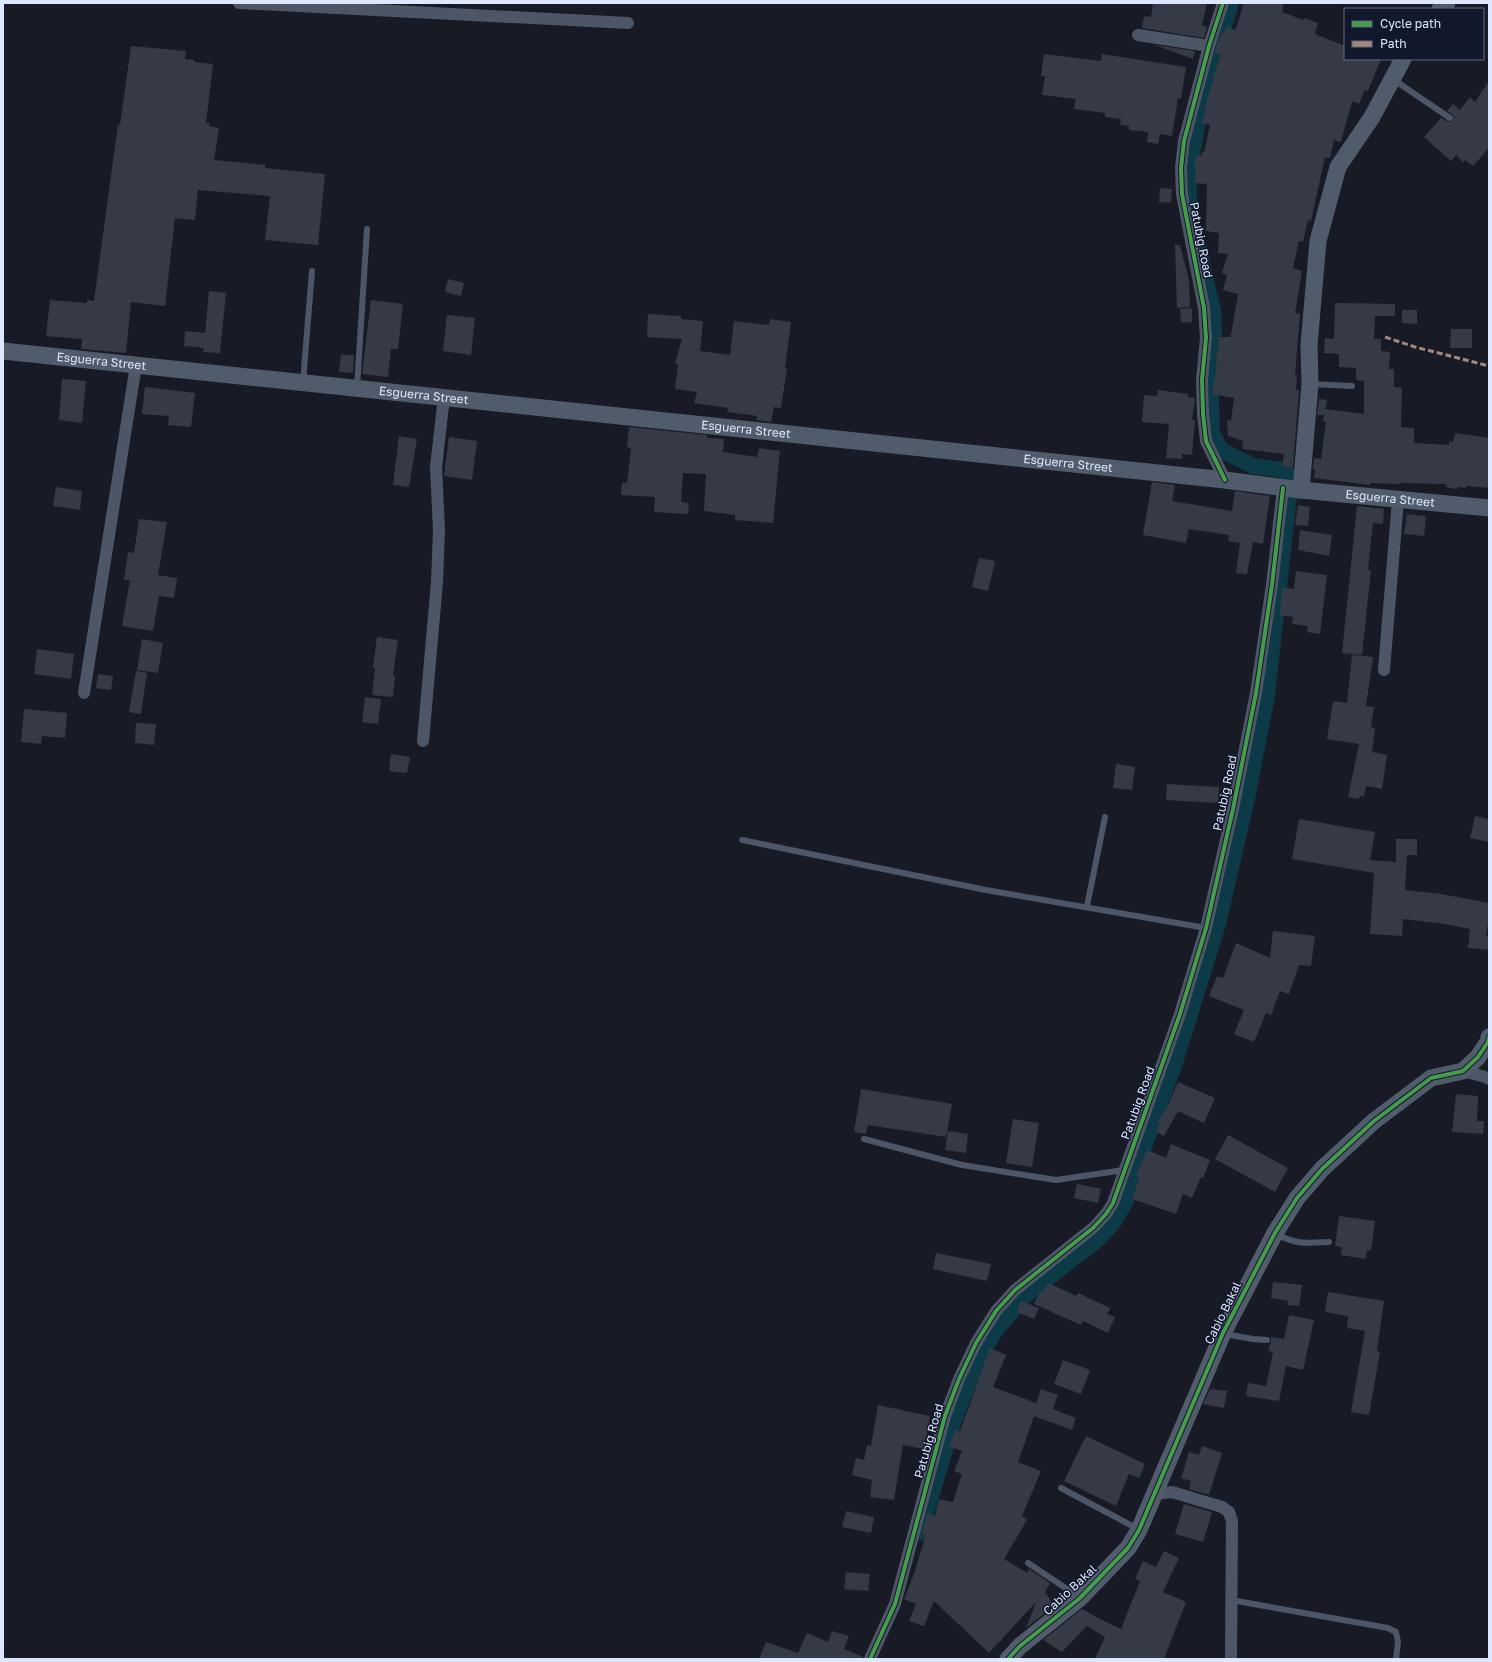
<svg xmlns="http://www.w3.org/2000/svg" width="1492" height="1662" font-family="'Golos Text',sans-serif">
	<rect width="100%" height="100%" fill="#181b25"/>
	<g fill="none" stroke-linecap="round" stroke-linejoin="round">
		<path stroke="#0d3a47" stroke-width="16" d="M1231,3l-28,95 -13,65 -1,30 1,21 23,96 1,20 -3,74 1,29 9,17 32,16 31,4 6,7
			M920,1533l34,-113 18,-46 22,-42 31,-36 72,-56 16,-17 13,-22 21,-63 27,-72 44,-142 30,-130 19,-99 22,-199"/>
	</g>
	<path fill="#363a46" d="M1153,3h54l-5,22 5,2 -3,11 -62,-10 2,-12 7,1z
		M1243,3h41l-2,9 21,8 1,-2 14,5 -3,11 30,12v13h36l-13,32 -3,-1 -6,14 -7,-3 -11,41 -7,-2 -4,18 -5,-1 -14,64 -3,-1 -5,22 -4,-1 -6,27 9,3 -7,42 5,1 -5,61h2l-1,15h3l-6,77 -11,-1 2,-12 -42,-5 1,-8 -15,-5 -1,-16 4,1 3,-23 -22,-4 4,-22 1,-21h2l-1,-14h12l1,-2 7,-41 -15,-4 4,-15 -5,-2 6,-19 -10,-1 1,-20 -13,-2 1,-47 -12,-1 1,-15h-2l3,-13 4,1 1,-4 2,1 6,-28 -8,-2 5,-23 7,-21 -1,-1 8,-23 -6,-2 1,-5 6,-16 2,1 3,-6 8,3 5,-14z
		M1155,45l40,6 -2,8z
		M131,46l55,5 -1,8 9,1v2l19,2 -7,59h4l-1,3 10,2 -5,32 51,5v3l60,6 -7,71 -53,-5 5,-44 -72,-6 -3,30 -20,-2 -10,88 -34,-4 -5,51 -45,-4 1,-10 -36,-3 4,-36 37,3v-3l7,1 24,-177 2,1z
		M1044,54l57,7 1,-7 84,13 -5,32 -3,-1 -6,38 -12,-2 -2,10 -11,-2 1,-10 -19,-2v-4l-9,-1 1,-6 -16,-2v-4l-31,-4 2,-10 -34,-4 3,-19h-4z
		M1489,81v67l-16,18 -8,-6 -2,2 -7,-7 -5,6 -27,-24 17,-19 8,4 4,-1 1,-5 -7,-5 6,-7 7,6 10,-13 5,5z
		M1160,188l12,1 -1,14 -12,-1z
		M1175,245h5l9,35 1,27 -13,1z
		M448,279l16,4 -3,13 -16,-4z
		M209,291l17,2 -6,60 -17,-1 1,-4 -20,-2 1,-15 20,2z
		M371,300l32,4 -5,45h-7l-3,28 -26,-3z
		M1335,303l60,1v12h-20l-1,23h7v12l9,1 -1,17h5v18l8,1 -1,39 13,1v15l35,2v-4l4,1 2,-9 34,5v50l-23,-2v2l-8,-1v2l-12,-2v-3l-47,-1v1l-29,-1v2l-56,-7 1,-8 -2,-1 1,-11 7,1 5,-37h-3l2,-13 39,5v-33l-8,-1v-12l-17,-1v-13l-15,-1 1,-15 9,1z
		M1192,308v14l-11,1 -1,-14z
		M1402,310h15v14l-15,-1z
		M648,314l33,2v3l22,2 -3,30 30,4 4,-34 35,4 1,-6 21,3 -6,46h2l-6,40 -7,-1 -3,15 -15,-2 1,-4 -30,-4 1,-4 -34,-5 3,-11 -22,-3 3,-25 -3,-1 7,-24 -35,-2z
		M447,315l28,3 -4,37 -28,-4z
		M1451,329h21v19h-22z
		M341,355h13l-1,18 -14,-1z
		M62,379l24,2 -4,42 -23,-3z
		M145,387l50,6 -4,34 -23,-2 1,-9 -27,-2z
		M1158,390l30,4v3l7,1 -3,22h3l-3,35 -10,-1v5l-16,-1 3,-34 -27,-2 2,-27 13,1z
		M1319,399l8,1 -3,15h-7z
		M629,427l78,8v3l17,1 -1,13 34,5 2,-9 21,3 -7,72 -38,-3v-5l-31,-4 2,-37 -23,-1 -2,29 8,1 -1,11 -34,-2 1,-15 -34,-2 1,-12h5l4,-35 -4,-1z
		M399,436l18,3 -8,48 -16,-2z
		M449,437l28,4 -5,39 -28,-4z
		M1152,482l23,3 -3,16 60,10 3,-20 35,5 -7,48 -10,-2 -6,32 -11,-1 4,-30 -12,-2 1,-6 -40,-6 -3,14 -43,-8z
		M56,487l26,4 -2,19 -27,-4z
		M1298,505l12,2 -2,19 -13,-1z
		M1357,506l27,3 -1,15 -10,-1 -5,47h3l-9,85 -20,-2z
		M1407,514l19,2 -2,20 -20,-2z
		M139,519l28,3 -9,53 19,3 -3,20 -15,-2 -6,35 -31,-5 8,-46h-6l4,-28 6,1z
		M1300,530l32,5 -3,21 -31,-6z
		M979,558l16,3 -7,30 -16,-4z
		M1296,571l31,4 -7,59 -13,-2 1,-6 -16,-2 1,-7 -13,-2 2,-27 12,1z
		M377,637l21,3 -5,35 2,1 -2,21 -21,-2 3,-27h-2z
		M142,639l21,4 -5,30 -21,-3z
		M37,649l37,5 -3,25 -37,-5z
		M1352,655l21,2 -7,49 8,1 -3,20 4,1 -3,24 15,3 -5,34 -16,-3 -2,10h-4l-1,3 -11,-2 11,-53 -32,-5 6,-38 14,2z
		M136,671l11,2 -6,41 -12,-2z
		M98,674l15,2 -2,14 -15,-2z
		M365,697l16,2 -3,25 -16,-2z
		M24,709l43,4 -2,25 -23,-2 -1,8 -20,-2z
		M136,723l20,1 -2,21 -19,-2z
		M391,754l19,3 -3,16 -18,-2z
		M1116,764l19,3 -3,23 -19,-2z
		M1167,784l52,3 -1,16 -52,-3z
		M1475,816l14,3v23l-19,-4z
		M1299,819l76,13 -5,28 26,2v-23h21v16h-10l-2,35 36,4 48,9v14l-3,19h3v14l-21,-2 2,-19 -25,-5 -42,-5 -1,17 -32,-2 4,-61 -82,-14z
		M1273,931l42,5 -4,30 -12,-1 -10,29 -9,-3 -9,24 -5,-2 -12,29 -20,-8 10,-24 -35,-14 8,-20 6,2 13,-35 34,15z
		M1178,1082l37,16 -11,25 -26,-12 -14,25 -8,-4 4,-9 -2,-1 6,-11 1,1z
		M861,1089l91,15 -6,33 -78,-12 -2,9 -12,-2z
		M1456,1094l22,2 -1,25h7l-1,13 -31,-2z
		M1013,1119l26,4 -7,44 -26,-4z
		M948,1131l20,3 -2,19 -21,-3z
		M1228,1135l60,33 -13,24 -60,-33z
		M1171,1144l39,16 -7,18 -2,-1 -9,21 -9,-4 -7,20 -44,-15 8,-21 -4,-2 11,-26 19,8z
		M1077,1184l24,5 -3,14 -24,-5z
		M1339,1216l36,5 -4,30 -4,-1 -1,9 -25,-4 1,-8 -7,-1z
		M936,1253l55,11 -4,17 -54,-12z
		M1273,1282l29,3 -3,21 -12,-1 1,-4 -17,-3z
		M1048,1283l28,13 2,-3 32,15 -3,6 8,3 -7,16 -25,-12 -2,4 -47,-21 6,-13 3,1z
		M1328,1292l56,9 -7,50 3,1 -11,63 -18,-3 14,-81 -18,-3 1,-12 -23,-4z
		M1021,1301l18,7 -5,11 -17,-7z
		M1289,1315l25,5 -11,50 -17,-4 -7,35 -33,-5 2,-13 18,3 7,-34 -5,-1 3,-10v-4l13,2z
		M990,1348l16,7 -13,32 43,16 5,-14 17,6 -5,14 23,9 -4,12 -38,-14 -16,46 23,9 -19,45 5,4 -23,39 23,14 2,-4 21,14 -5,9 9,14 -28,22 10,-26 -47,51 -55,-52 -10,25 -15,-5 7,-17 -12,-5 10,-25 12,-40h-4l5,-20 8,2 4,-17 14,3 9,-28 -8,-3 8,-20 -13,-5 7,-17 4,2z
		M1063,1360l27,10 -9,24 -27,-10z
		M1210,1389l17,2 -3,17 -21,-4z
		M878,1405l52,11 -6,33 -21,-4 -9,55 -24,-3 2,-17 -20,-5 4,-17 8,2 3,-15 4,1z
		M1086,1436l59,28 -6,14 -10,-4 -13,32 -52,-25z
		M1202,1446l20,7 -13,42 -20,-6 2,-8 -10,-3 8,-26 10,3z
		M1184,1504l28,8 -9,30 -28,-8z
		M846,1511l28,6 -3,16 -29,-6z
		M1164,1551l15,7 -16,34 23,10 -22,57h-69l10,-22 -18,-11 -25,26 -19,-12 39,-31 18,10 21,10 19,-48 -5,-2 8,-18 13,6z
		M846,1572l24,2 -2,17 -24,-2z
		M832,1631l17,5 -5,13 19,8v2h-104l7,-17 32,11 9,-20 21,9z"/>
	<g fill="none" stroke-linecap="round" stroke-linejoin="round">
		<path stroke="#4d5666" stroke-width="6" d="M1394,80l56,38
			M303,382l9,-111
			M1311,384l41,2
			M357,387l10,-158
			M742,840l244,50 220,38
			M1087,906l18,-89
			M864,1139l98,26 94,15 68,-10
			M1276,1234c21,11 31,9 53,8
			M1225,1334l28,5 14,1
			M1061,1488l77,41
			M1028,1563l51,34
			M1231,1600l157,28 8,4 2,10 -2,17"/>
		<path stroke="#4d5666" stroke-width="12" d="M239,3l389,20
			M1223,3l-14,43 -25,95 -3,27 1,26 22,114 2,30 -4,42 1,33 3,28 19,39
			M1138,35l71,11
			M1384,670l14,-170
			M84,693l52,-328
			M423,741l14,-159 2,-52 -3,-63 8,-70
			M1463,1071l22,6 4,2
			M1154,1494l18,-2 50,15 7,5 3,9 -1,138
			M870,1659l25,-55 50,-188 14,-37 17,-36 20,-32 19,-21 78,-62 13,-14 7,-11 67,-189 26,-86 27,-119 23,-116 16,-108 11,-97"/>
		<g stroke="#505b6b" stroke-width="17">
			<path d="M1440,9l7,-6"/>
			<path id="s1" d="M3,351l1222,129 76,10 188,18"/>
			<path d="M1301,490l9,-106 -1,-39 9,-104 20,-74 34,-50 31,-58"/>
			<path d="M1008,1659l12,-13 60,-48 48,-50 11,-18 84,-197 52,-100 22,-35 25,-29 52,-48 57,-43 32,-7 15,-14 10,-15 1,-5"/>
		</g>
		<path stroke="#a5887d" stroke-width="3" stroke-dasharray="6 3" stroke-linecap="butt" d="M1385,337l30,10 74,19"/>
		<g stroke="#12182b" stroke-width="6">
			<path id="cycleway" d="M1223,3l-14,43 -25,95 -3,27 1,26 22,114 2,30 -4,42 1,33 3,28 19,39
				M870,1659l25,-55 50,-188 14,-37 17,-36 20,-32 19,-21 78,-62 13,-14 7,-11 67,-189 26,-86 27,-119 23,-116 16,-108 11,-97
				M1008,1659l12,-13 60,-48 48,-50 11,-18 84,-197 52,-100 22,-35 25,-29 52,-48 57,-43 32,-7 15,-14 10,-15 1,-5"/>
		</g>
		<use href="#cycleway" stroke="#469c4c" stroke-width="4"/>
	</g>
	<g text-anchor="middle" stroke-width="3" stroke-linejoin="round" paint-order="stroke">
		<g font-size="12" fill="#dde7fe" stroke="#12182b">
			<text transform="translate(1201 240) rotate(79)" y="4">Patubig Road</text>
			<text dy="4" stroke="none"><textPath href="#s1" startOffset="99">Esguerra Street</textPath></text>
			<text dy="4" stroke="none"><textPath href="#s1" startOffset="423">Esguerra Street</textPath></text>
			<text dy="4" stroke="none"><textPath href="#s1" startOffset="747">Esguerra Street</textPath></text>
			<text dy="4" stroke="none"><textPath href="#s1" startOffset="1071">Esguerra Street</textPath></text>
			<text dy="4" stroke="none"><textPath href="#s1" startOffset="1395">Esguerra Street</textPath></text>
			<text transform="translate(1225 793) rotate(-78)" y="4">Patubig Road</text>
			<text transform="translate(1138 1103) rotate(-70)" y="4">Patubig Road</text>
			<text transform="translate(1223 1313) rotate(-64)" y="4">Cabio Bakal</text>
			<text transform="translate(929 1441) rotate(-74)" y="4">Patubig Road</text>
			<text transform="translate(1070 1590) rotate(-43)" y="4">Cabio Bakal</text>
		</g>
	</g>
	<rect width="1492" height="1662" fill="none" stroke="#dde7fe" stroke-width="8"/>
	<rect x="1344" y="8" width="140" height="52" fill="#12182b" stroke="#636b7f"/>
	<rect x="1352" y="21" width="20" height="6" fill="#469c4c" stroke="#636b7f"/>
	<text x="1380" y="28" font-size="12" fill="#dde7fe">Cycle path</text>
	<rect x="1352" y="41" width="20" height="6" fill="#a5887d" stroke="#636b7f"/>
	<text x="1380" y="48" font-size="12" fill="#dde7fe">Path</text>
</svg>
